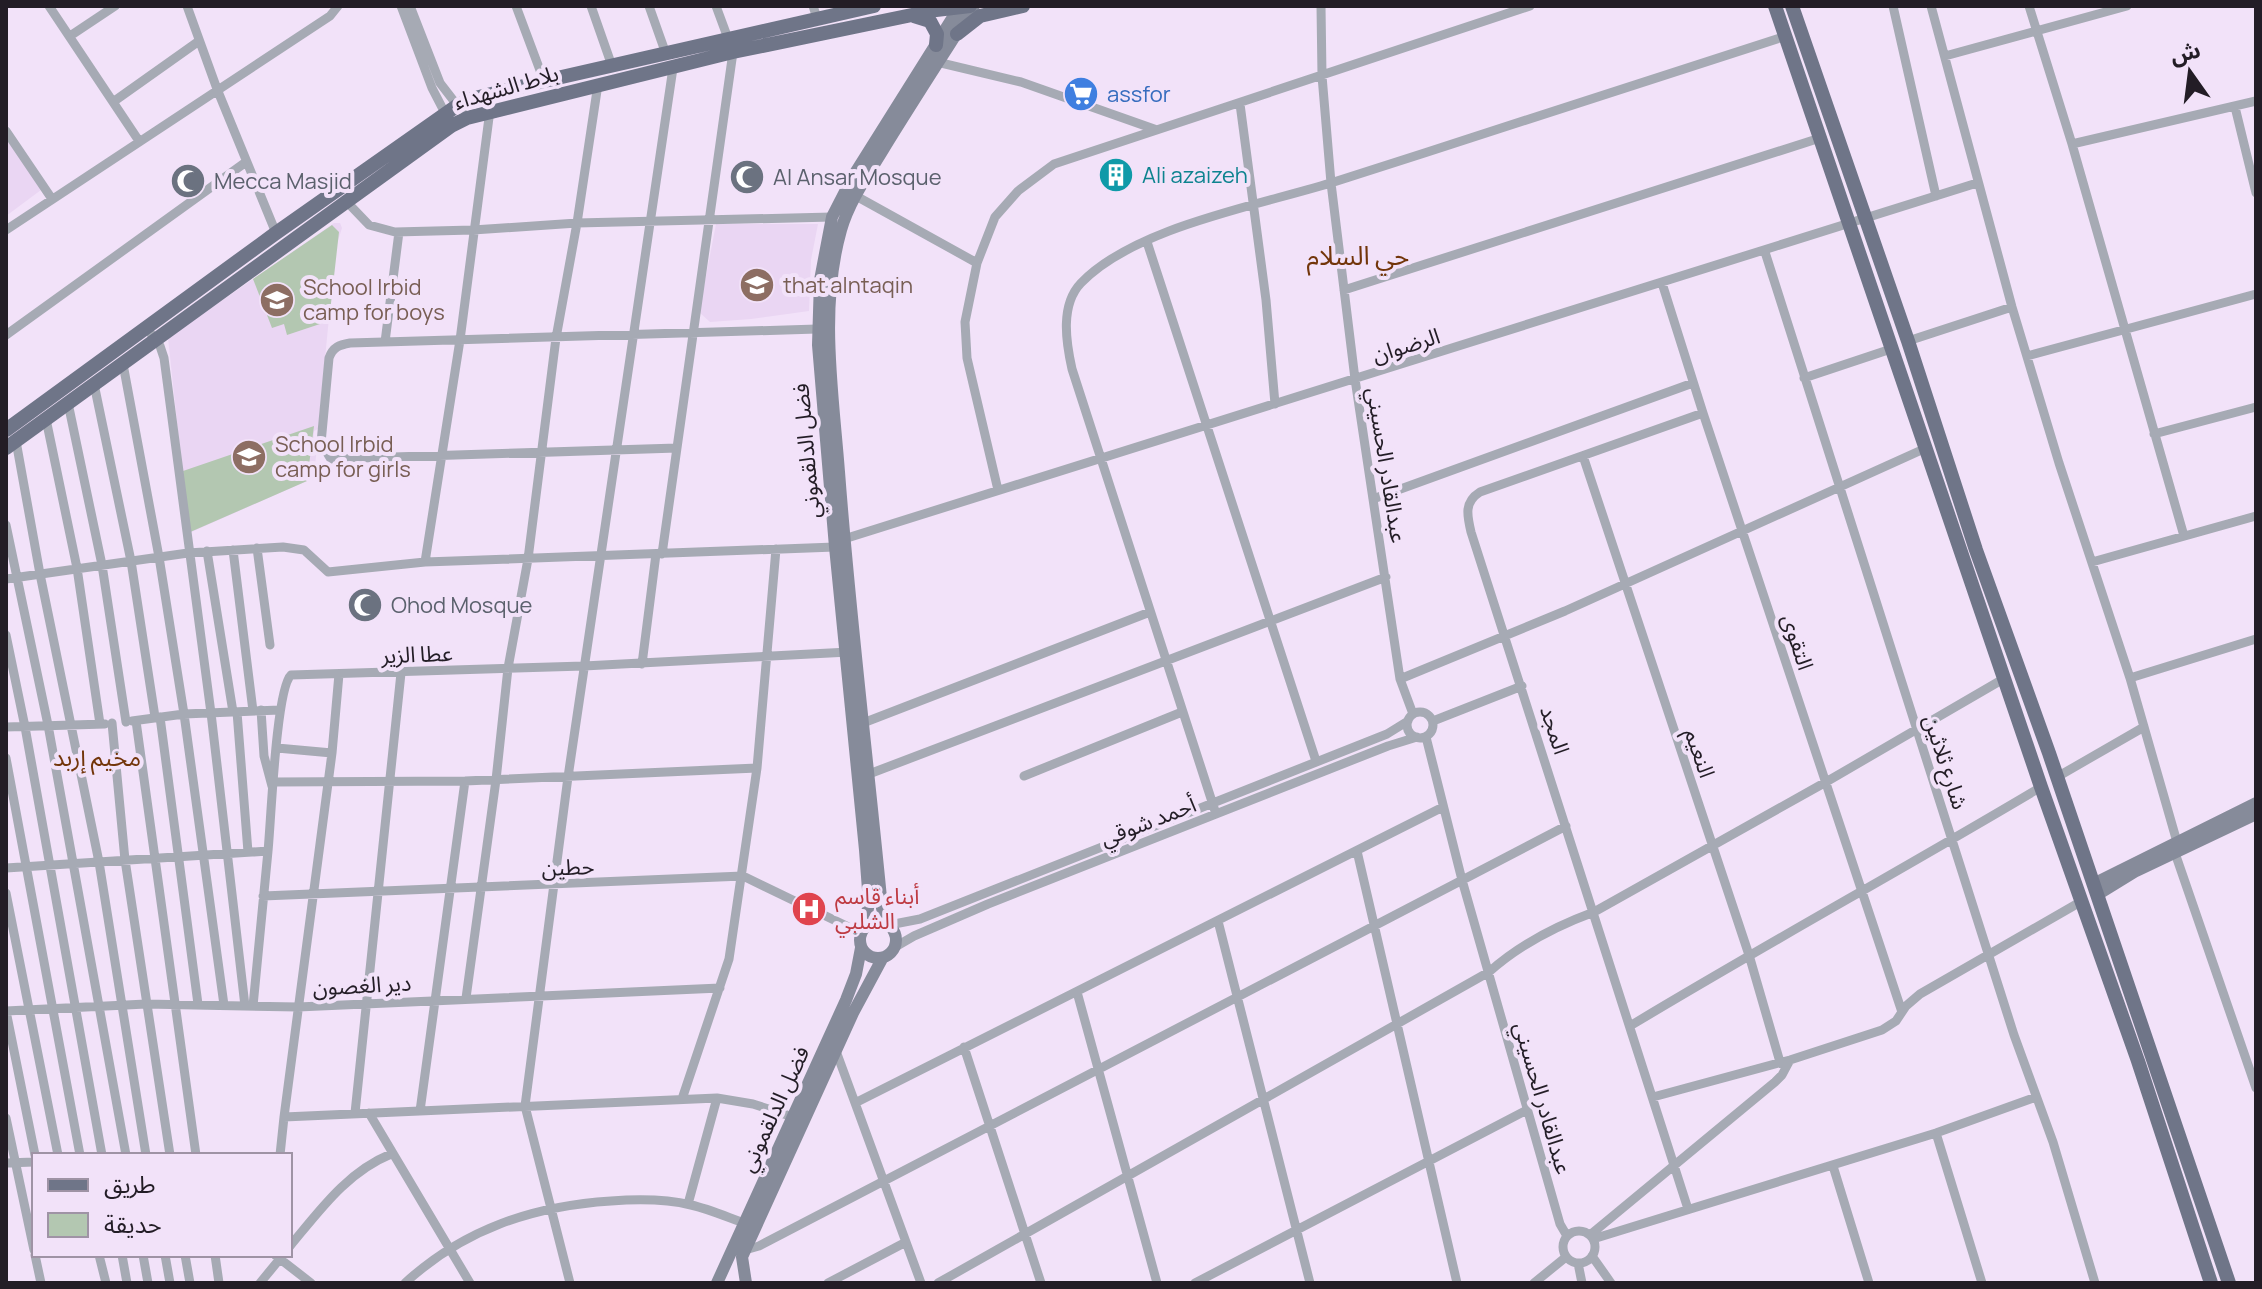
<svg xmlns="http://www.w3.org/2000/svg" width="2262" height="1289" font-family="Manrope,'Noto Sans Arabic',sans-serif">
	<rect width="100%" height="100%" fill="#f2e2f9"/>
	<path fill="#ead6f3" d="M6,134l35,56 -35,26z
		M334,223h6l2,5 -6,19 -18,182 -4,2 -1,12 4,4 -2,19 -6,2 -2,13 -118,52 -21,-195z
		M716,224h102l-7,36 -2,51 -58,8 -41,3 -11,-10z"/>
	<path fill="#b3c7b1" d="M332,225l7,7 -10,89 -42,14 -3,-11 -12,4 -19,-49z
		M314,426l-7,55 -119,52 -5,-62z"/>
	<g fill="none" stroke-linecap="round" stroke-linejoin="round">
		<path stroke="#a6aab4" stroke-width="9" d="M49,6l90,135
			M187,6l30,83 59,144
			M401,6l31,82 15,29
			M410,6l30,77 27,35
			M516,6l28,75
			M591,6l21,60
			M649,6l17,48
			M813,6l4,12
			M1321,6l1,70 9,107 24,196 45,300 13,35
			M1893,6l43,190
			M1931,6l81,301 47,156 71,215 47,164
			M2029,6l43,138 112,392
			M70,36l45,-30
			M1945,56l182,-50
			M937,62l84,20 136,48
			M113,102l86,-61
			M1240,104l26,196 9,104
			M2235,107l21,86
			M6,131l46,68
			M2072,144l184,-43
			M856,196l121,67
			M346,201l23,24 26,7 78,-2 104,-7 255,-6
			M6,230l324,-214 8,-10
			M1147,242l169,519
			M1765,252l249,783 39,107 42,141
			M1662,283l41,130 199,599
			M1344,290l476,-152
			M146,327l14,19 4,12 47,355 34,293
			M6,335l240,-173
			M1908,341l104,-34
			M385,342l14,-110
			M2027,356l229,-62
			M123,364l36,193 25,157 40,291
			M1804,378l87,-29
			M94,384l37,177 24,156
			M68,403l34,162 24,157
			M46,419l31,149 23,156
			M2154,434l102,-27
			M16,441l24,133 59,288 47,293
			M677,448l-346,11 -10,-16 8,-85c4,-11 10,-13 21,-15l467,-14
			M1583,456l166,499 31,107
			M998,490l-31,-132 -2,-36 12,-59 18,-46 23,-26 36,-27 476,-158
			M1373,499l320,-116
			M6,525l42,200 78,430
			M844,539l1133,-356
			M257,548l13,97
			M233,550l20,161
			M207,551l26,161
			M662,554l71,-502 -17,-46
			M425,562l35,-222 30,-230
			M2092,562l164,-46
			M6,579l182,-26 95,-6 21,3 24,22 97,-10 410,-15
			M6,635l19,92 77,428
			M642,664l14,-110
			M2130,678l126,-39
			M1400,679l165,-68 361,-163
			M261,710l3,46 8,30
			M237,712l11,140
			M1407 725a13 13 0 1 1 26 0a13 13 0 1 1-26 0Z
			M160,717l38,287
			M132,721l52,-7 96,-4
			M136,721l60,434
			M1433,721l89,-35
			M112,723l13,137 45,295
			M863,723l287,-111
			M6,727l99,-3
			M1426,737l36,143 98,344 7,12
			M277,748l55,5
			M6,758l74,397
			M869,774l517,-197
			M1024,776l158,-64
			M2057,777l87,-50
			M275,782l190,-1 292,-13
			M1216,814l-144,-445c-6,-27 -12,-64 9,-86 55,-57 181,-78 256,-102 150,-48 300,-97 449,-145
			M1357,851l100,432
			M2175,853l81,235
			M6,868l262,-17c3,-29 8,-162 23,-176l293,-9 265,-14
			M6,893l52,262
			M263,896l480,-20 118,57
			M1218,921l92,362
			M889,925l31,-6 467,-185 21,-13
			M895,947l19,-11 74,-32 400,-158 29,-9
			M1077,992l80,291
			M466,998l30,-218 12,-112 20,-109 28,-221 21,-115 21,-139
			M253,1006l15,-155
			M6,1011l140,-7 152,3 422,-19
			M6,1011l29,144
			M1630,1026c136,-82 275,-158 411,-239
			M964,1047l77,236
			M836,1051l85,232
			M1653,1097l137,-37 92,-30 14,-9 10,-15 14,-12 162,-93
			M682,1099l47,-140 28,-191 19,-219
			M857,1102l586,-295
			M420,1111l45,-330
			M355,1113l46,-440
			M369,1113l101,170
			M284,1117l48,-364 7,-79
			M6,1118l28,132
			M1936,1133l46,150
			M280,1155l4,-38 433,-19 36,6 40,13
			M6,1163l28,-1
			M1833,1166l36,117
			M688,1204l29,-106
			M1688,1209l-217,-677c-4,-17 -7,-30 9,-40l223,-79
			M1563 1247a16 16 0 1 1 32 0a16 16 0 1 1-32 0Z
			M1590,1235l185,-153 7,-7 8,-15
			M1593,1239l343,-106 100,-36
			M290,1246c30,-36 57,-74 101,-92
			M745,1250l14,-4 807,-420
			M35,1255l6,28
			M99,1255l7,28
			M122,1255l5,28
			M143,1255l5,28
			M165,1255l5,28
			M185,1255l5,28
			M215,1255l4,28
			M275,1255l36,28
			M1592,1256l19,27
			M1578,1263l4,20
			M260,1283l23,-28
			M405,1283c59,-54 128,-77 206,-82 26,-2 55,-2 80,4 18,4 36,12 53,18
			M570,1283l-45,-177 43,-329 105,-709
			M828,1283l78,-41
			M938,1283l551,-311c30,-27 67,-46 105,-60l232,-130 179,-104
			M1195,1283l332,-173
			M1534,1283l32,-26"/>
		<path stroke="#868b9a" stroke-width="12" d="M2093,884l163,-81
			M2097,895l39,-24 120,-57
			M860 940a18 18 0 1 1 36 0a18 18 0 1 1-36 0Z
			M886,924l-4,-16c-14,-146 -32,-290 -43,-436 -6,-79 -20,-164 2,-242 9,-31 29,-58 45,-85 29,-47 59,-93 88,-139
			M864,928l5,-25 -4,-53 -30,-303 -17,-202 2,-65 12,-63 20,-39 108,-172
			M717,1283l129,-283 10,-26 5,-26
			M746,1283l-4,-26 111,-244 29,-54"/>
		<path stroke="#6f7588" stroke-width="14" d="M1775,6l266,781 97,274 73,222
			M1792,6l116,335 68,209 73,203 180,530
			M914,16l16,5 7,13 -1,11
			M957,34l23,-18 43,-10
			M6,430l270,-197 182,-128 17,-7 69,-17 330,-75
			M6,448l445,-322 16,-8 266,-66 203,-42 34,-4"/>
	</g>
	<defs>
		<g id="supermarket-disc" transform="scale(1.8)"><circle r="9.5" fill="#3f7fe0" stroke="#f2e2f9"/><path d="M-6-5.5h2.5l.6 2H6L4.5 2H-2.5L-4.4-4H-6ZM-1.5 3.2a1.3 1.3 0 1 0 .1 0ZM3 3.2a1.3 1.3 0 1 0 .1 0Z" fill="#fff"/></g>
		<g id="building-disc" transform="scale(1.8)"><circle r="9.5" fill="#0f9aa8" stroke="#f2e2f9"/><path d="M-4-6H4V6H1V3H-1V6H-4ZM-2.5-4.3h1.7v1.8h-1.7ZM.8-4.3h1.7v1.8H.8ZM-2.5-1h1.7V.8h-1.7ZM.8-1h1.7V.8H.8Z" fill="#fff"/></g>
		<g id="mosque-disc" transform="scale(1.8)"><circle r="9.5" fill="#6b7280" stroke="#f2e2f9"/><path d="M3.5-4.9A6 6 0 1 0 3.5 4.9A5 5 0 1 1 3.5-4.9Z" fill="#fff"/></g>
		<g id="school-disc" transform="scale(1.8)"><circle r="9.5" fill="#8d6e63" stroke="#f2e2f9"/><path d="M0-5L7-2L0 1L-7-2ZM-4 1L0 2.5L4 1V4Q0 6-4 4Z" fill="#fff"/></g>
		<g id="hospital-disc" transform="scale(1.8)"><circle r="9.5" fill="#e0444e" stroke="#f2e2f9"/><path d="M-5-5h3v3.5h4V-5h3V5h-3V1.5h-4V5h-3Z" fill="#fff"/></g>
	</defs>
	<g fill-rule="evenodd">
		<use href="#supermarket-disc" x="1081" y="94"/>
		<use href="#building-disc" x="1116" y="175"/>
		<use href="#mosque-disc" x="747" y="177"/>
		<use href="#mosque-disc" x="188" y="181"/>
		<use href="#school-disc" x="757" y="285"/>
		<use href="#school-disc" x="277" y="300"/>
		<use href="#school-disc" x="249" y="457"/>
		<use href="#mosque-disc" x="365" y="605"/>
		<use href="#hospital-disc" x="809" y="909"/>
	</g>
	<g text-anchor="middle" stroke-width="8" stroke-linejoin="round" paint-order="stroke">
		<g font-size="22" fill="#231d26" stroke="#f2e2f9">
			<text transform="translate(506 87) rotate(-16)" y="8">بلاط الشهداء</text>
			<text transform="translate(1406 345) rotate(-17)" y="8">الرضوان</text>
			<text transform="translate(806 451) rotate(-95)" y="8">فضل الدلقموني</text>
			<text transform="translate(1387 465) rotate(81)" y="8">عبدالقادر الحسيني</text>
			<text transform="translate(1798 642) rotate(72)" y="8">التقوى</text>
			<text transform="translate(417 654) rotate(-2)" y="8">عطا الزير</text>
			<text transform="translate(1555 730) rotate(72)" y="8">المجد</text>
			<text transform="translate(1700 753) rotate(71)" y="8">النعيم</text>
			<text transform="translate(1946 762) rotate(72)" y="8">شارع ثلاثين</text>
			<text transform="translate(1148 821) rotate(-21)" y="8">أحمد شوقي</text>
			<text transform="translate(568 867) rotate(-2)" y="8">حطين</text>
			<text transform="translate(362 985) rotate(-3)" y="8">دير الغصون</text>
			<text transform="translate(1543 1098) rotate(74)" y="8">عبدالقادر الحسيني</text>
			<text transform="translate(774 1109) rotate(-65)" y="8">فضل الدلقموني</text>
		</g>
		<g font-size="22" fill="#366cbe" stroke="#f2e2f9" text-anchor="start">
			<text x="1107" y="102">assfor</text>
		</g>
		<g font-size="22" fill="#0d838f" stroke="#f2e2f9" text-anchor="start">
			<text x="1142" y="183">Ali azaizeh</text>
		</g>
		<g font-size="22" fill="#5b616d" stroke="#f2e2f9" text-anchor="start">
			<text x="773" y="185">Al Ansar Mosque</text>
			<text x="214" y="189">Mecca Masjid</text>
			<text x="391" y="613">Ohod Mosque</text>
		</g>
		<g font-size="22" fill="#785e54" stroke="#f2e2f9" text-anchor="start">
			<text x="783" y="293">that alntaqin</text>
			<text x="303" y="295">School Irbid<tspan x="303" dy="25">camp for boys</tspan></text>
			<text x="275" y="452">School Irbid<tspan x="275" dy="25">camp for girls</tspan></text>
		</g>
		<g font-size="22" fill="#be3a42" stroke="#f2e2f9" text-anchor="start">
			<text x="835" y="904">أبناء قاسم<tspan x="835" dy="25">الشلبي</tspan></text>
		</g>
		<g font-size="24" fill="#72350a" stroke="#f2e2f9">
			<text x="97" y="766">مخيم إربد</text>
		</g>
		<g font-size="26" fill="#72350a" stroke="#f2e2f9">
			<text x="1358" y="265">حي السلام</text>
		</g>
	</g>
	<rect width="2262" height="1289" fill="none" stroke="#231d26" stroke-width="16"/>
	<rect x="32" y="1153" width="260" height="104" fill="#f2e2f9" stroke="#9f93a5" stroke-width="2"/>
	<rect x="48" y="1179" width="40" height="12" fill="#6f7588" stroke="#9f93a5" stroke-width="2"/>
	<text x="104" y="1193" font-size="24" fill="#231d26">طريق</text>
	<rect x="48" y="1213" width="40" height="24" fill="#b3c7b1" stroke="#9f93a5" stroke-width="2"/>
	<text x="104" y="1233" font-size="24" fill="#231d26">حديقة</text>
	<g transform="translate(2190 72) rotate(346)" stroke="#f2e2f9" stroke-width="6" paint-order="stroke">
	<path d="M0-6L14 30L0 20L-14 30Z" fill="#231d26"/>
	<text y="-12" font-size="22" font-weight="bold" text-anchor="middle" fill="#231d26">ش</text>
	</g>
</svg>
